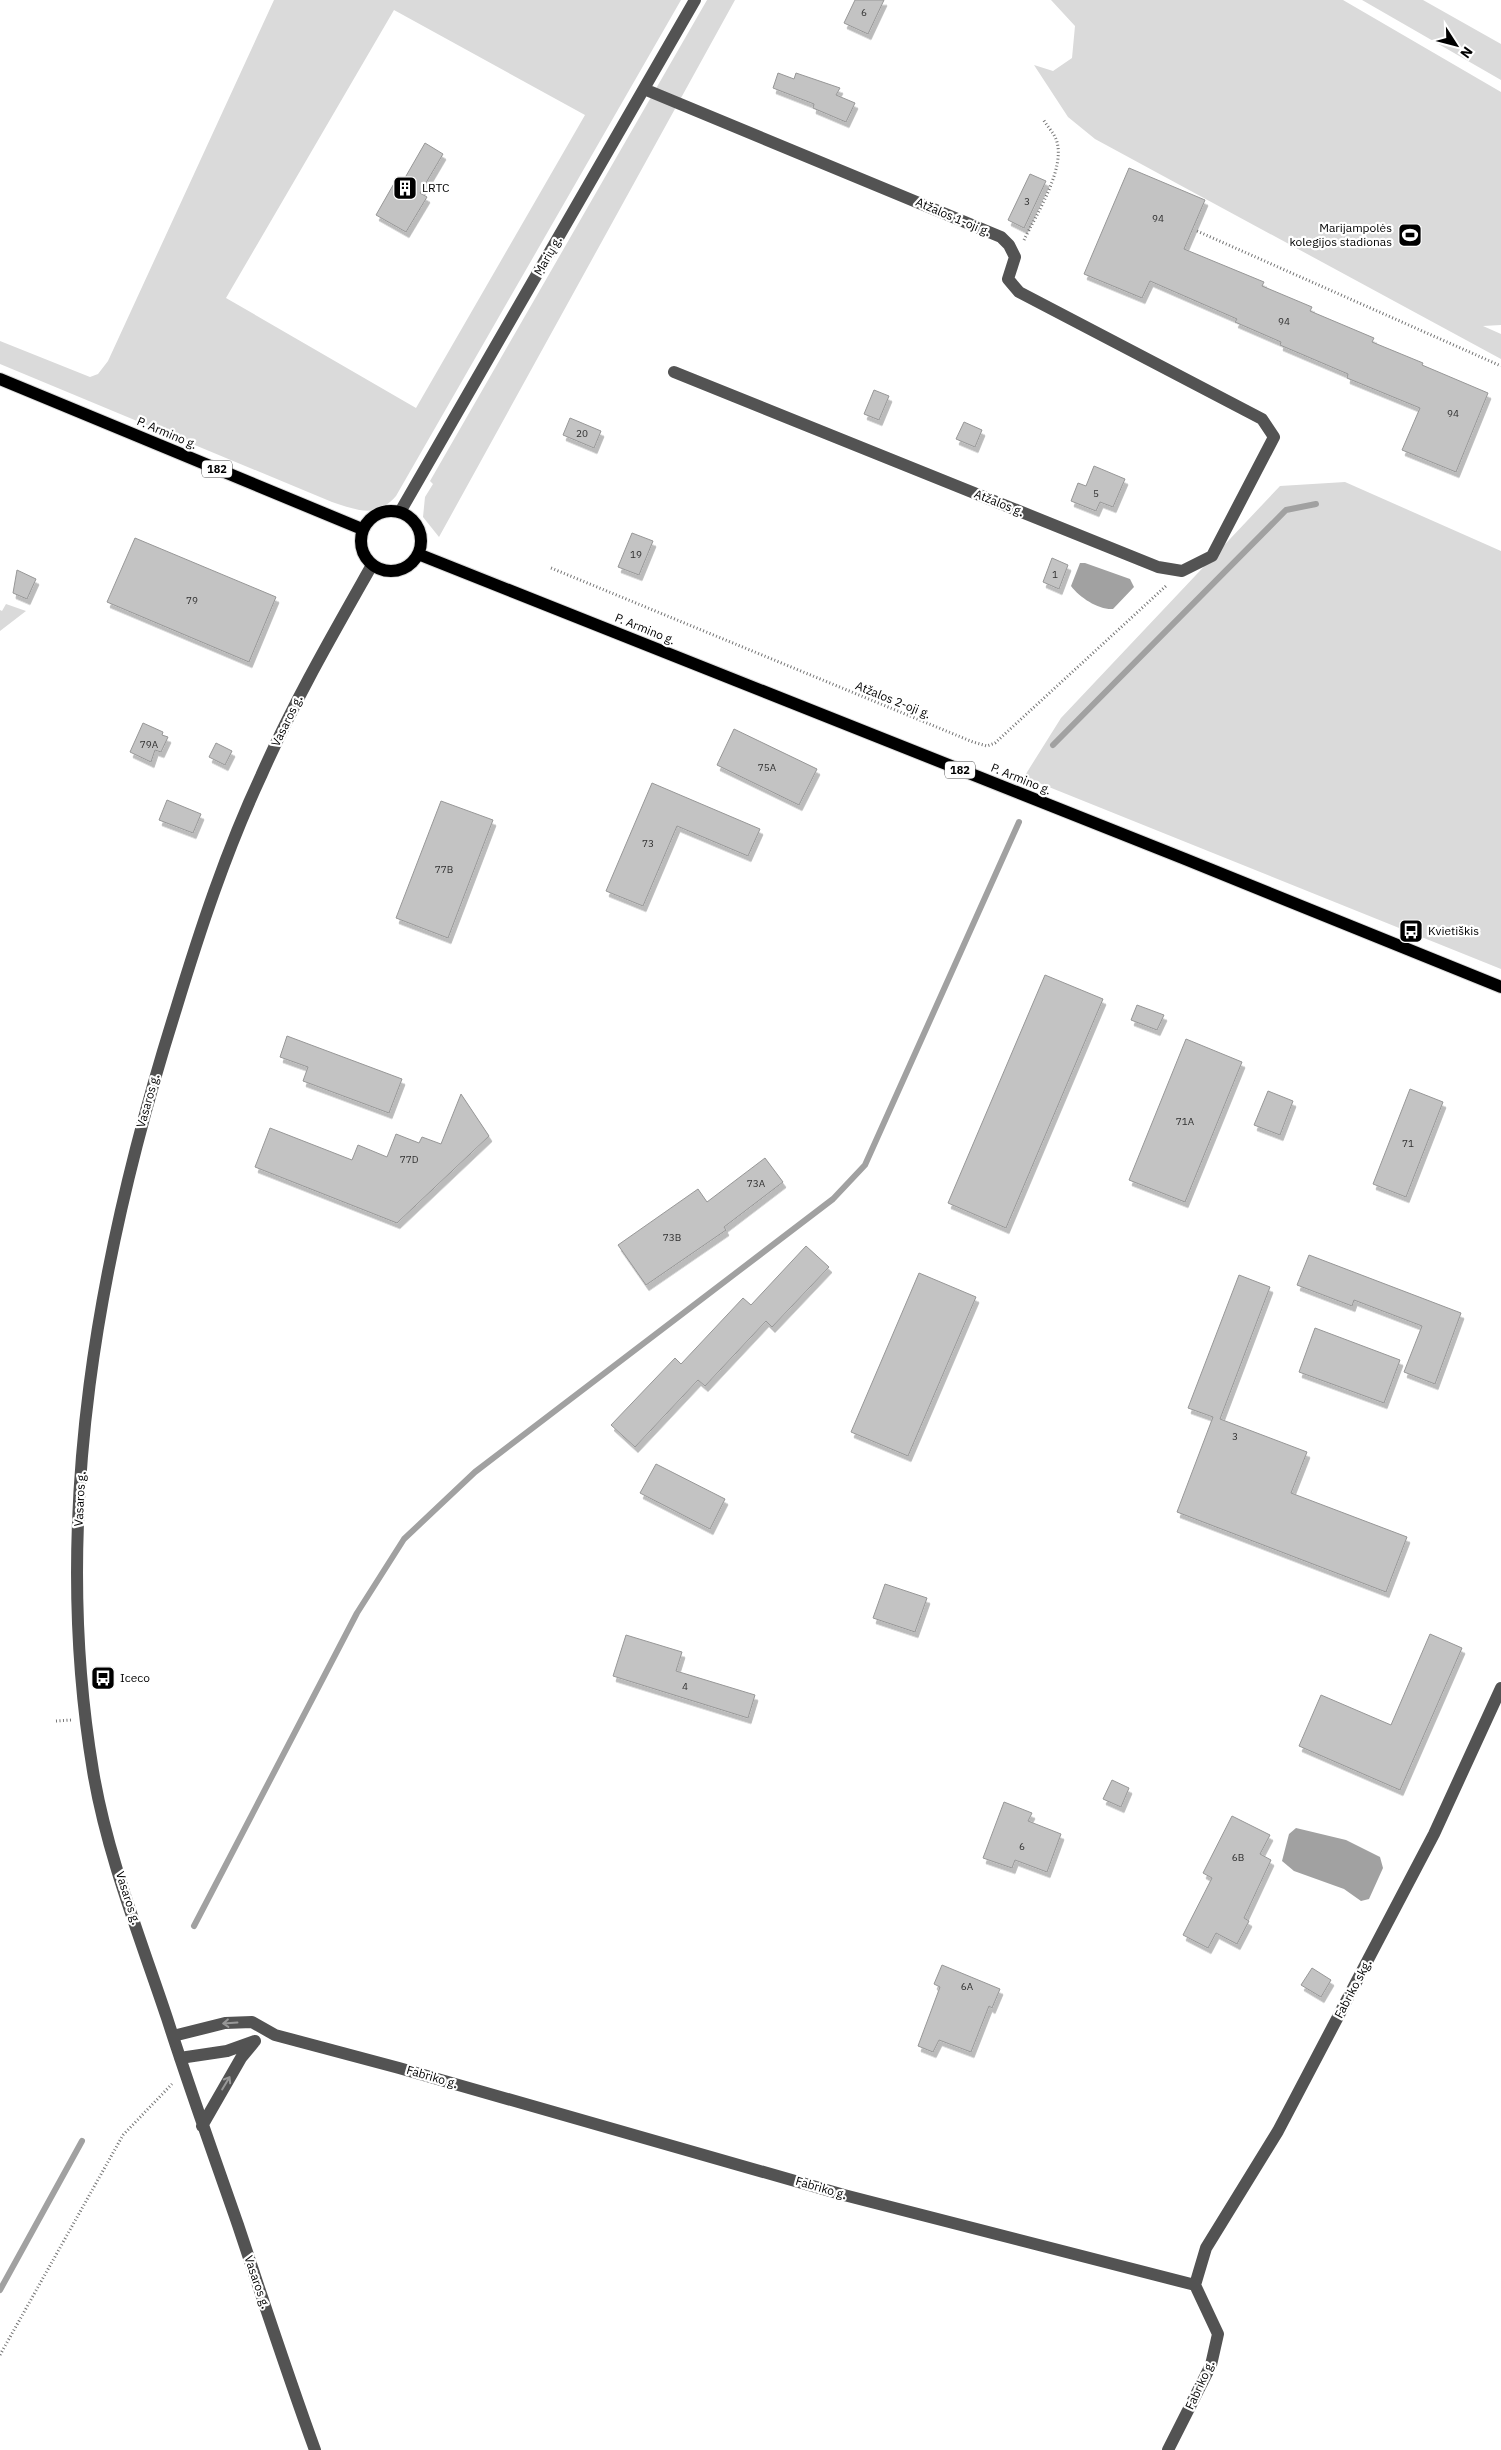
<svg xmlns="http://www.w3.org/2000/svg" width="1501" height="2450" font-family="'IBM Plex Sans',sans-serif">
	<defs>
		<filter id="shadow"><feDropShadow dx="3" dy="5.5" stdDeviation="0" flood-color="#0004"/></filter>
	</defs>
	<rect width="100%" height="100%" fill="#fff"/>
	<path fill="#dadada" fill-rule="evenodd" d="M274,0h407l-285,496c-20,23 -39,14 -64,6l-332,-138v-23l90,36 8,-3 10,-13zM394,10l191,105 -169,293 -190,-110z
		M707,0h28l-296,537 -16,-20 2,-20 8,-13 -3,-3z
		M1051,0h292l158,92v233l-18,1 18,8v25l-406,-220 -27,-22 -34,-52 19,6 19,-13 3,-32z
		M1362,0h61l78,44v36z
		M1345,482l156,69v418l-477,-192 37,-59 219,-232z
		M6,604l20,7 -26,20v-21l2,1z"/>
	<path fill="#a1a1a1" d="M1080,563h5l45,16 4,8 -21,22c-14,1 -33,-11 -42,-23z
		M1296,1828l50,12 34,17 3,11 -14,31 -8,2 -17,-12 -50,-18 -12,-10 7,-27z"/>
	<g fill="none" stroke-linecap="round" stroke-linejoin="round">
		<path stroke="#a1a1a1" stroke-width="6" d="M1053,745l233,-235 30,-6
			M194,1926l163,-313 47,-74 71,-67 358,-273 32,-34 154,-343
			M0,2290l82,-149"/>
	</g>
	<path fill="#c3c3c3" stroke="#979797" filter="url(#shadow)" d="M855,0h29l-16,34 -24,-11z
		M778,73l16,6 2,-6 44,15 -4,7 19,8 -9,19 -33,-14 1,-4 -41,-16z
		M425,143l18,11 -23,39 7,4 -21,35 -30,-17 20,-35 6,3z
		M1129,168l76,32 -21,49 80,33 -2,4 50,21 -2,4 64,27 -2,4 51,21 -1,2 66,28 -32,79 -54,-22 18,-42 -73,-30 1,-4 -68,-29 1,-3 -46,-20 2,-3 -87,-38 -8,17 -58,-24z
		M1030,174l16,7 -22,47 -16,-8z
		M874,390l15,6 -10,24 -15,-6z
		M570,418l31,13 -7,17 -31,-13z
		M964,422l18,8 -7,17 -19,-8z
		M1094,466l31,13 -12,28 -13,-5 -4,9 -25,-10 7,-18 8,3z
		M632,533l21,8 -14,34 -21,-8z
		M135,538l141,59 -27,65 -142,-60z
		M1052,558l16,7 -9,24 -16,-7z
		M17,570l19,9 -9,20 -14,-6z
		M143,723l20,9 -1,3 6,2 -7,15 -6,-2 -4,12 -21,-10z
		M734,729l83,40 -18,36 -82,-40z
		M216,743l16,8 -7,14 -16,-8z
		M652,783l108,46 -12,27 -71,-30 -34,80 -37,-15z
		M167,800l34,14 -8,19 -34,-13z
		M441,801l52,19 -45,118 -52,-20z
		M1045,975l58,24 -97,229 -58,-25z
		M1137,1005l27,10 -7,15 -26,-10z
		M287,1036l115,43 -13,34 -86,-32 5,-14 -28,-10z
		M1186,1039l56,23 -57,140 -56,-22z
		M1410,1089l33,13 -37,95 -33,-13z
		M1268,1091l25,10 -13,34 -26,-10z
		M461,1094l28,42 -92,87 -142,-56 15,-39 82,32 6,-15 29,12 9,-23 23,9 3,-6 19,7z
		M765,1158l18,24 -59,45 2,3 -80,55 -28,-40 80,-56 9,13z
		M806,1246l23,21 -57,60 -6,-6 -61,65 -7,-6 -63,67 -24,-22 64,-67 6,6 62,-66 8,7z
		M1309,1255l152,58 -26,71 -31,-12 18,-46 -68,-26 -2,6 -55,-21z
		M919,1273l57,24 -68,159 -57,-24z
		M1239,1275l31,12 -50,132 87,33 -16,41 116,44 -21,55 -209,-80 36,-95 -25,-9z
		M1315,1328l85,32 -16,43 -85,-31z
		M656,1464l69,35 -15,30 -70,-36z
		M885,1584l42,14 -12,34 -42,-14z
		M1430,1634l32,14 -62,142 -101,-44 22,-51 70,30z
		M626,1635l56,17 -6,19 79,24 -7,23 -135,-42z
		M1112,1780l17,8 -8,19 -18,-8z
		M1004,1802l28,11 -4,8 33,13 -14,38 -32,-12 -3,8 -29,-10z
		M1232,1816l38,19 -10,19 11,6 -27,58 5,3 -12,23 -21,-11 -8,15 -25,-13 29,-57 -9,-5z
		M942,1965l58,24 -8,19 -3,-2 -18,46 -32,-12 -6,12 -15,-6 22,-59 -6,-3z
		M1312,1968l19,12 -10,17 -20,-12z"/>
	<g fill="none" stroke-linecap="round" stroke-linejoin="round">
		<g stroke="#dbdbdb" stroke-width="14">
			<path id="major" d="M0,379l362,150
				M361 541a30 30 0 1 1 60 0a30 30 0 1 1-60 0Z
				M418,554l767,305 316,128"/>
		</g>
		<path stroke="#757575" stroke-width="3" stroke-dasharray="1 2.5" stroke-linecap="butt" d="M1197,231l304,135
			M1024,240c12,-25 43,-73 32,-101 -3,-7 -9,-13 -13,-20
			M551,568l422,174 14,4 8,-3 172,-158
			M56,1721l16,-1
			M0,2355l123,-220 49,-51"/>
		<path stroke="#535353" stroke-width="12" d="M644,89l357,148 8,8 6,12 -7,22 11,13 243,127 12,18 -62,119 -30,15 -24,-4 -484,-195
			M400,512l295,-512
			M173,2036l52,-13 27,-1 23,13 124,33 445,127 351,90 23,49 -7,31 -43,85
			M180,2058l47,-7 28,-10
			M202,2126l39,-68 14,-17
			M1195,2285l11,-37 72,-117 156,-297 67,-146
			M315,2450c-27,-74 -52,-150 -77,-225 -24,-69 -49,-138 -71,-207 -27,-81 -60,-163 -74,-247 -43,-256 6,-518 83,-762 24,-79 50,-158 85,-233 32,-73 72,-142 111,-211"/>
		<use href="#major" stroke="#000" stroke-width="12"/>
	</g>
	<defs><path id="oneway-shaft" d="M-6 0H5M1.5-3L5.5 0L1.5 3" fill="none" stroke-width="1.6" stroke-linecap="round" stroke-linejoin="round" transform="scale(1.25)"/></defs>
	<g stroke="#989898">
		<use href="#oneway-shaft" transform="translate(230 2023) rotate(176)"/>
		<use href="#oneway-shaft" transform="translate(226 2083) rotate(-59)"/>
	</g>
	<defs>
		<g id="building-square" transform="scale(1.25)"><rect x="-9" y="-9" width="18" height="18" rx="4" fill="#000" stroke="#fff"/><path d="M-4-6H4V6H1V3H-1V6H-4ZM-2.5-4.3h1.7v1.8h-1.7ZM.8-4.3h1.7v1.8H.8ZM-2.5-1h1.7V.8h-1.7ZM.8-1h1.7V.8H.8Z" fill="#fff"/></g>
		<g id="stadium-square" transform="scale(1.25)"><rect x="-9" y="-9" width="18" height="18" rx="4" fill="#000" stroke="#fff"/><path d="M0-5a6.5 5 0 1 0 0 10a6.5 5 0 1 0 0-10ZM-3.5-1.8h7v3.6h-7Z" fill="#fff"/></g>
		<g id="bus-square" transform="scale(1.25)"><rect x="-9" y="-9" width="18" height="18" rx="4" fill="#000" stroke="#fff"/><path d="M-5-6H5V4H4V6H2V4H-2V6H-4V4H-5ZM-3.5-4V0h7V-4ZM-3.5 1.2v1.5H-2V1.2ZM2 1.2v1.5H3.5V1.2Z" fill="#fff"/></g>
	</defs>
	<g fill-rule="evenodd">
		<use href="#building-square" x="405" y="188"/>
		<use href="#stadium-square" x="1410" y="235"/>
		<use href="#bus-square" x="1411" y="931"/>
		<use href="#bus-square" x="103" y="1678"/>
	</g>
	<g text-anchor="middle" stroke-width="4.5" stroke-linejoin="round" paint-order="stroke">
		<g font-size="10" fill="#313131">
			<text x="864" y="16">6</text>
			<text x="1027" y="205">3</text>
			<text x="1158" y="222">94</text>
			<text x="1284" y="325">94</text>
			<text x="1453" y="417">94</text>
			<text x="582" y="437">20</text>
			<text x="1096" y="497">5</text>
			<text x="636" y="558">19</text>
			<text x="1055" y="578">1</text>
			<text x="192" y="604">79</text>
			<text x="149" y="748">79A</text>
			<text x="767" y="771">75A</text>
			<text x="648" y="847">73</text>
			<text x="444" y="873">77B</text>
			<text x="1185" y="1125">71A</text>
			<text x="1408" y="1147">71</text>
			<text x="409" y="1163">77D</text>
			<text x="756" y="1187">73A</text>
			<text x="672" y="1241">73B</text>
			<text x="1235" y="1440">3</text>
			<text x="685" y="1690">4</text>
			<text x="1022" y="1850">6</text>
			<text x="1238" y="1861">6B</text>
			<text x="967" y="1990">6A</text>
		</g>
		<g fill="#fff" stroke="#4c4c4c" stroke-width="1">
			<rect x="202" y="460.5" width="30" height="17" rx="4"/>
			<rect x="945" y="761.5" width="30" height="17" rx="4"/>
		</g>
		<g font-size="11" font-weight="bold" fill="#000">
			<text x="217" y="473">182</text>
			<text x="960" y="774">182</text>
		</g>
		<g font-size="12" fill="#000" stroke="#fff" text-anchor="start">
			<text x="422" y="192">LRTC</text>
			<text x="1392" y="232" text-anchor="end">Marijampolės<tspan x="1392" dy="14">kolegijos stadionas</tspan></text>
			<text x="1428" y="935">Kvietiškis</text>
			<text x="120" y="1682">Iceco</text>
		</g>
		<g font-size="12" fill="#000" stroke="#fff">
			<text transform="translate(953 217) rotate(23)" y="4">Atžalos 1-oji g.</text>
			<text transform="translate(548 256) rotate(-60)" y="4">Marių g.</text>
			<text transform="translate(167 433) rotate(23)" y="4">P. Armino g.</text>
			<text transform="translate(999 503) rotate(22)" y="4">Atžalos g.</text>
			<text transform="translate(645 629) rotate(22)" y="4">P. Armino g.</text>
			<text transform="translate(893 700) rotate(22)" y="4">Atžalos 2-oji g.</text>
			<text transform="translate(287 721) rotate(-64)" y="4">Vasaros g.</text>
			<text transform="translate(1021 779) rotate(22)" y="4">P. Armino g.</text>
			<text transform="translate(148 1101) rotate(-74)" y="4">Vasaros g.</text>
			<text transform="translate(80 1499) rotate(-87)" y="4">Vasaros g.</text>
			<text transform="translate(128 1898) rotate(72)" y="4">Vasaros g.</text>
			<text transform="translate(1353 1989) rotate(-62)" y="4">Fabriko skg.</text>
			<text transform="translate(432 2077) rotate(16)" y="4">Fabriko g.</text>
			<text transform="translate(821 2188) rotate(16)" y="4">Fabriko g.</text>
			<text transform="translate(257 2282) rotate(71)" y="4">Vasaros g.</text>
			<text transform="translate(1200 2385) rotate(-65)" y="4">Fabriko g.</text>
		</g>
	</g>
	<g transform="translate(1456 45) rotate(126)" stroke="#ffffff" stroke-width="4" paint-order="stroke">
	<path d="M0-4L9 19L0 12L-9 19Z" fill="#000000"/>
	<text y="-8" font-size="14" font-weight="bold" text-anchor="middle" fill="#000000">N</text>
	</g>
</svg>
